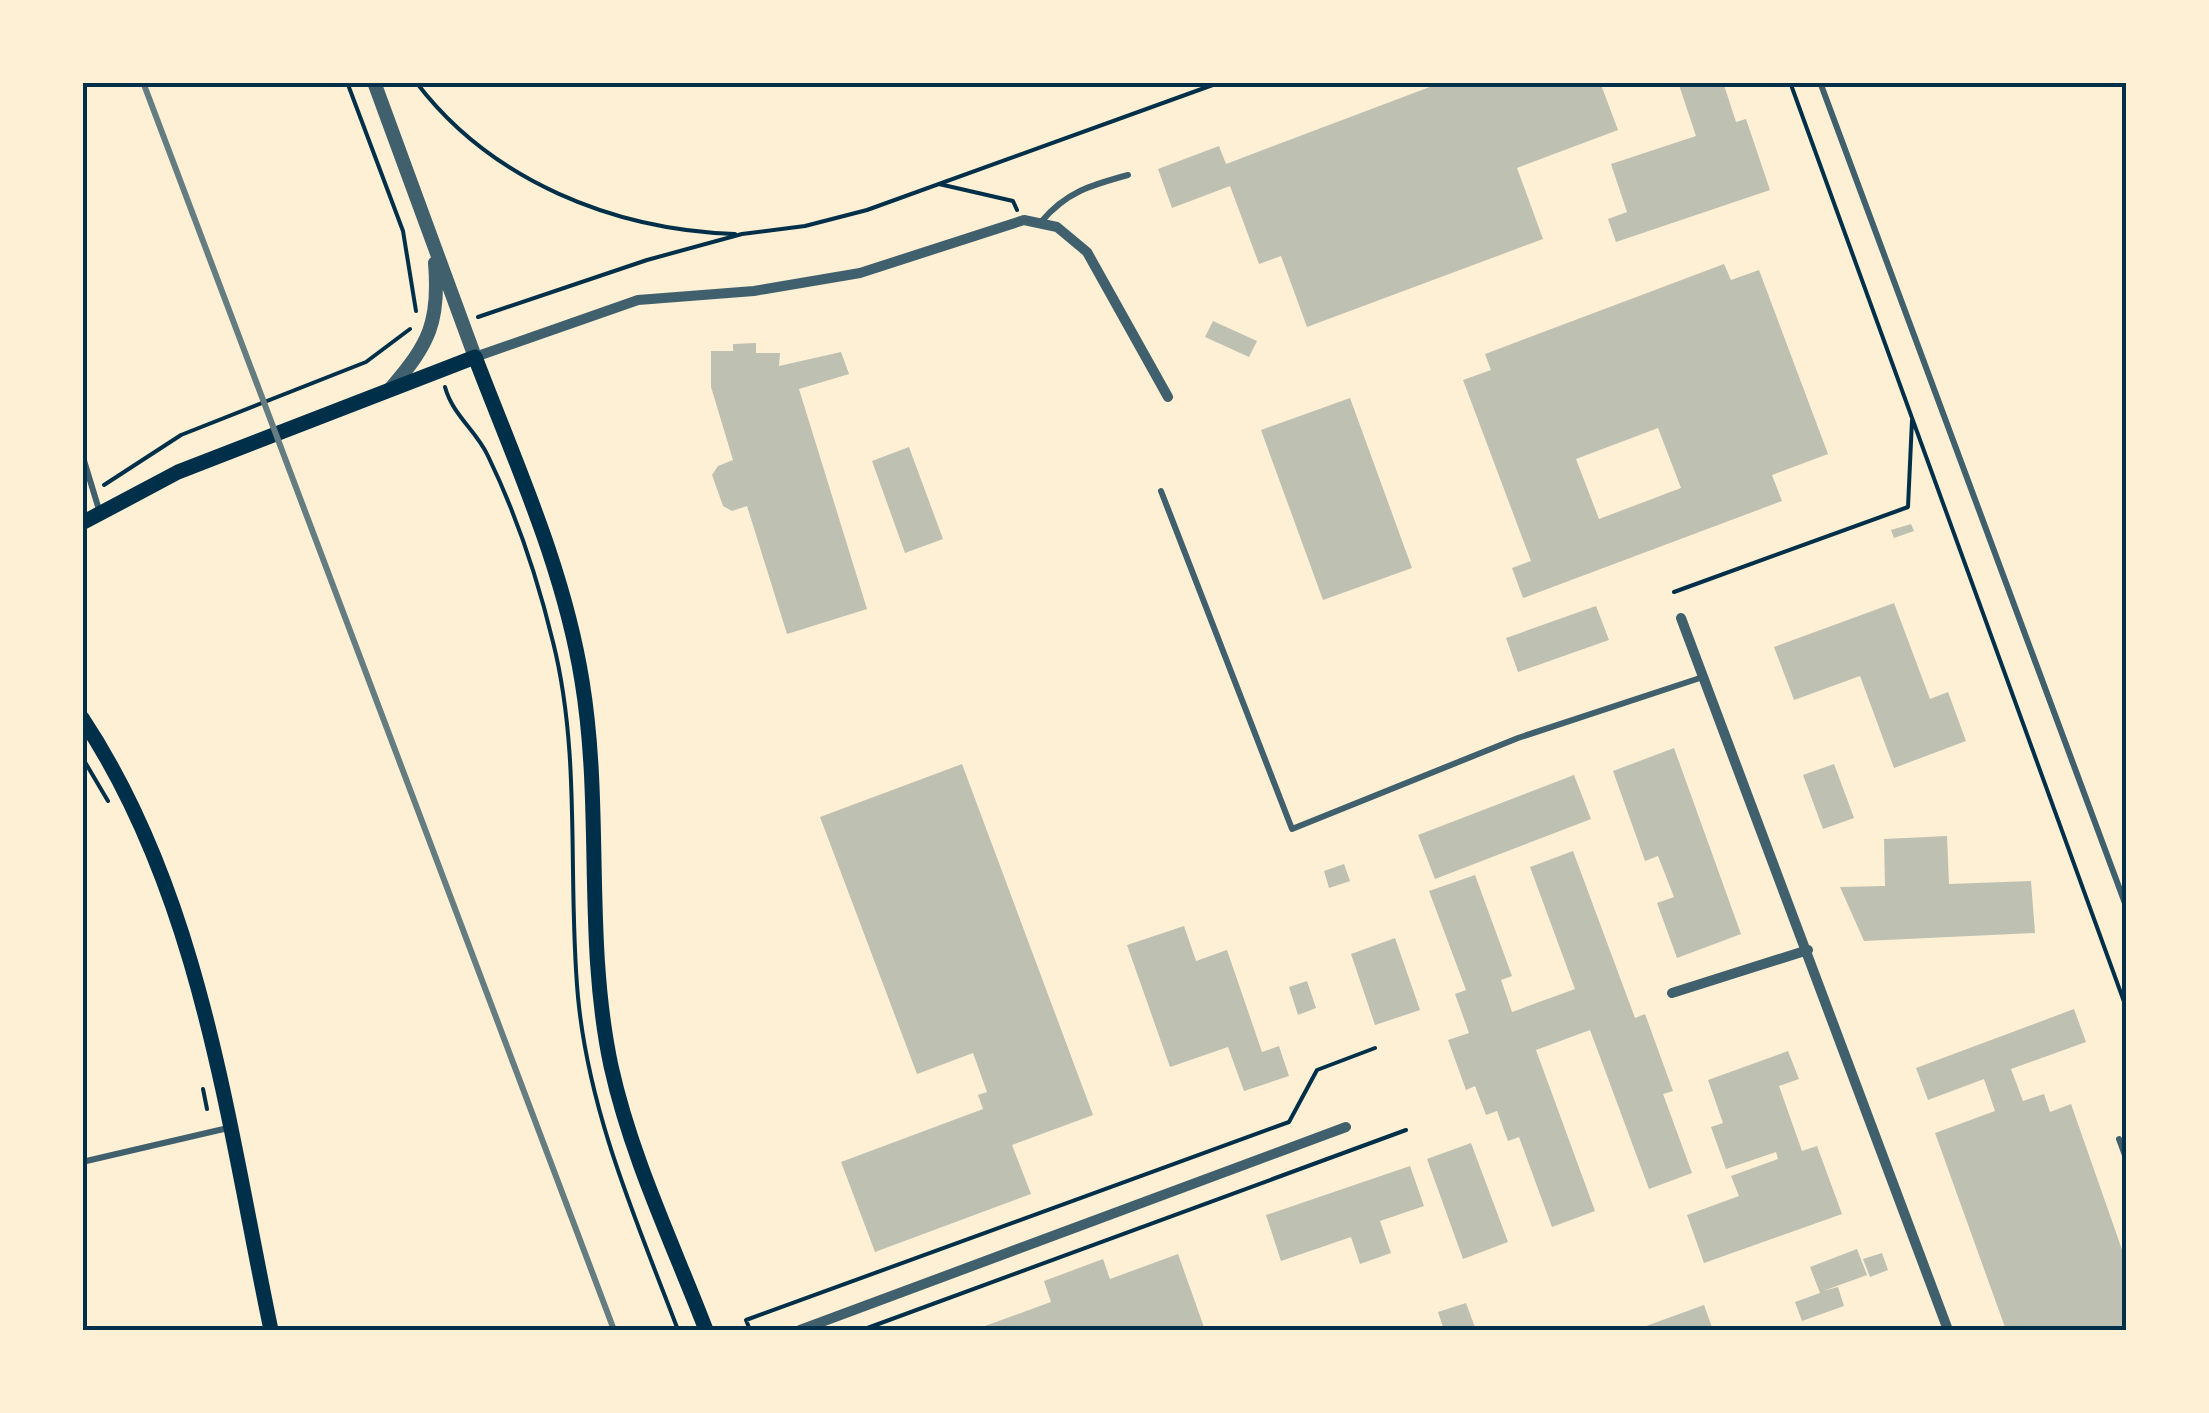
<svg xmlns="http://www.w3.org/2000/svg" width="2209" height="1413" font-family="Barlow,sans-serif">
	<rect width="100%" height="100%" fill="#fdf0d5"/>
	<path fill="#bec0b2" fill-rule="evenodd" d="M1443,82h157l18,48 -101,38 26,71 -236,88 -26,-71 -22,8 -29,-78 -58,22 -14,-39 61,-23 7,18z
		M1678,82h45l13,40 10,-3 24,71 -154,52 -8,-23 19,-7 -16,-48 85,-28z
		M1724,264l7,16 28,-10 69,184 -56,21 10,26 -259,97 -11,-30 19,-7 -68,-181 28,-10 -6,-16zM1658,428l23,60 -82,31 -23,-60z
		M1213,321l44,20 -8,16 -44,-20z
		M756,343v10h24l-1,13 62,-14 8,22 -50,15 68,220 -80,25 -40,-128 -15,5 -9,-5 -11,-31 6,-9 15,-6 -22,-73v-36h22v-7z
		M1350,398l62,170 -89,32 -62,-170z
		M909,447l34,92 -38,14 -33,-92z
		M1911,524l3,7 -20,7 -3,-8z
		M1894,603l36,96 18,-7 18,49 -72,27 -34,-92 -66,24 -20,-53z
		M1596,606l13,34 -91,32 -12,-34z
		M1674,748l67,186 -64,24 -20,-55 17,-6 -16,-41 -13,5 -32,-90z
		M962,764l131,351 -81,30 19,49 -156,58 -34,-90 142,-53 -5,-14 9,-3 -14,-39 -56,21 -97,-257z
		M1834,764l20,54 -31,11 -20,-54z
		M1574,775l17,44 -156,60 -17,-44z
		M1947,836l2,48 82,-3 4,52 -171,8 -24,-54 45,-1 -1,-47z
		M1573,851l62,167 10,-4 28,77 -10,3 29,79 -43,16 -59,-159 -54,20 59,161 -43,16 -33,-90 -11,4 -11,-30 -11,4 -11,-29 -9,4 -18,-50 21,-7 -14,-39 11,-4 -37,-99 46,-16 37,101 -11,4 11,32 63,-23 -45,-122z
		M1344,864l6,17 -21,7 -5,-17z
		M1184,926l12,35 31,-11 35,102 17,-6 10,30 -45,15 -16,-44 -58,20 -43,-122z
		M1395,938l25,72 -45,15 -24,-71z
		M1307,981l9,27 -18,7 -9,-28z
		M2074,1009l12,33 -75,27 12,32 21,-7 6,18 21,-8 55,157v69h-120l-71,-197 60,-22 -11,-32 -56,21 -12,-32z
		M1788,1051l11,28 -20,7 23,65 15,-5 25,68 -138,49 -17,-48 52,-19 -8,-20 47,-17 -2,-7 -50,17 -15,-42 12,-4 -15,-43z
		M1471,1143l37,99 -45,17 -36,-100z
		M1410,1166l14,40 -44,15 11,32 -31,11 -9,-27 -70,24 -15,-46z
		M1857,1249l10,26 -44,16 15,-4 6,19 -42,15 -7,-19 25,-9 -10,-26z
		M1882,1253l6,17 -18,7 -7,-18z
		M1178,1254l27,76h-231l77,-28 -7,-21 59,-22 7,20z
		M1466,1303l10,27h-32l-6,-18z
		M1704,1305l9,25h-78z"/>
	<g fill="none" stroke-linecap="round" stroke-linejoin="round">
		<path stroke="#003049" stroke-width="4" d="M347,82l56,149 13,80
			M416,82c75,99 198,148 319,152
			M1790,82l336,925
			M939,184l74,17 4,9
			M478,317l169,-57 95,-26 63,-8 62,-16 354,-128
			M445,387c8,29 31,43 43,69 28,58 50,124 65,186 29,115 14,238 25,355 11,117 59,225 100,333
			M104,485l77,-50 185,-73 44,-33
			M1674,592l234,-85 4,-87
			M82,757l26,44
			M203,1089l4,20
			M750,1330l-4,-10 543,-198 28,-52 58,-22
			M862,1330l544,-200"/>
		<path stroke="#3f606c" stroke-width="6" d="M1820,82l306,824
			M1041,222c25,-30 50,-37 87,-47
			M82,454l18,59
			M1161,491l131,338 226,-91 185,-61
			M2119,1139l7,19
			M82,1162l146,-34"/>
		<path stroke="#3f606c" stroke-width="10" d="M475,357l163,-57 116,-9 106,-18 164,-53 33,7 30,25 81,145
			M1681,618l267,712
			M1672,993l136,-43
			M800,1330l546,-203"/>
		<path stroke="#3f606c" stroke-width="14" d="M374,82l101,275
			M391,388c38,-44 49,-66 44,-125"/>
		<path stroke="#003049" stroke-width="15" d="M82,523l96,-51 297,-115c40,105 89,211 107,324 21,127 2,258 29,385 20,91 62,178 95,264
			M82,718c119,179 146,407 189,612"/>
		<path stroke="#657d81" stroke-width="6" d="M143,82l471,1248"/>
	</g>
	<rect width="2209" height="1413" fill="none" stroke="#fdf0d5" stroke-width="170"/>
	<rect x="85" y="85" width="2039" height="1243" fill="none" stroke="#003049" stroke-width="4"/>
</svg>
